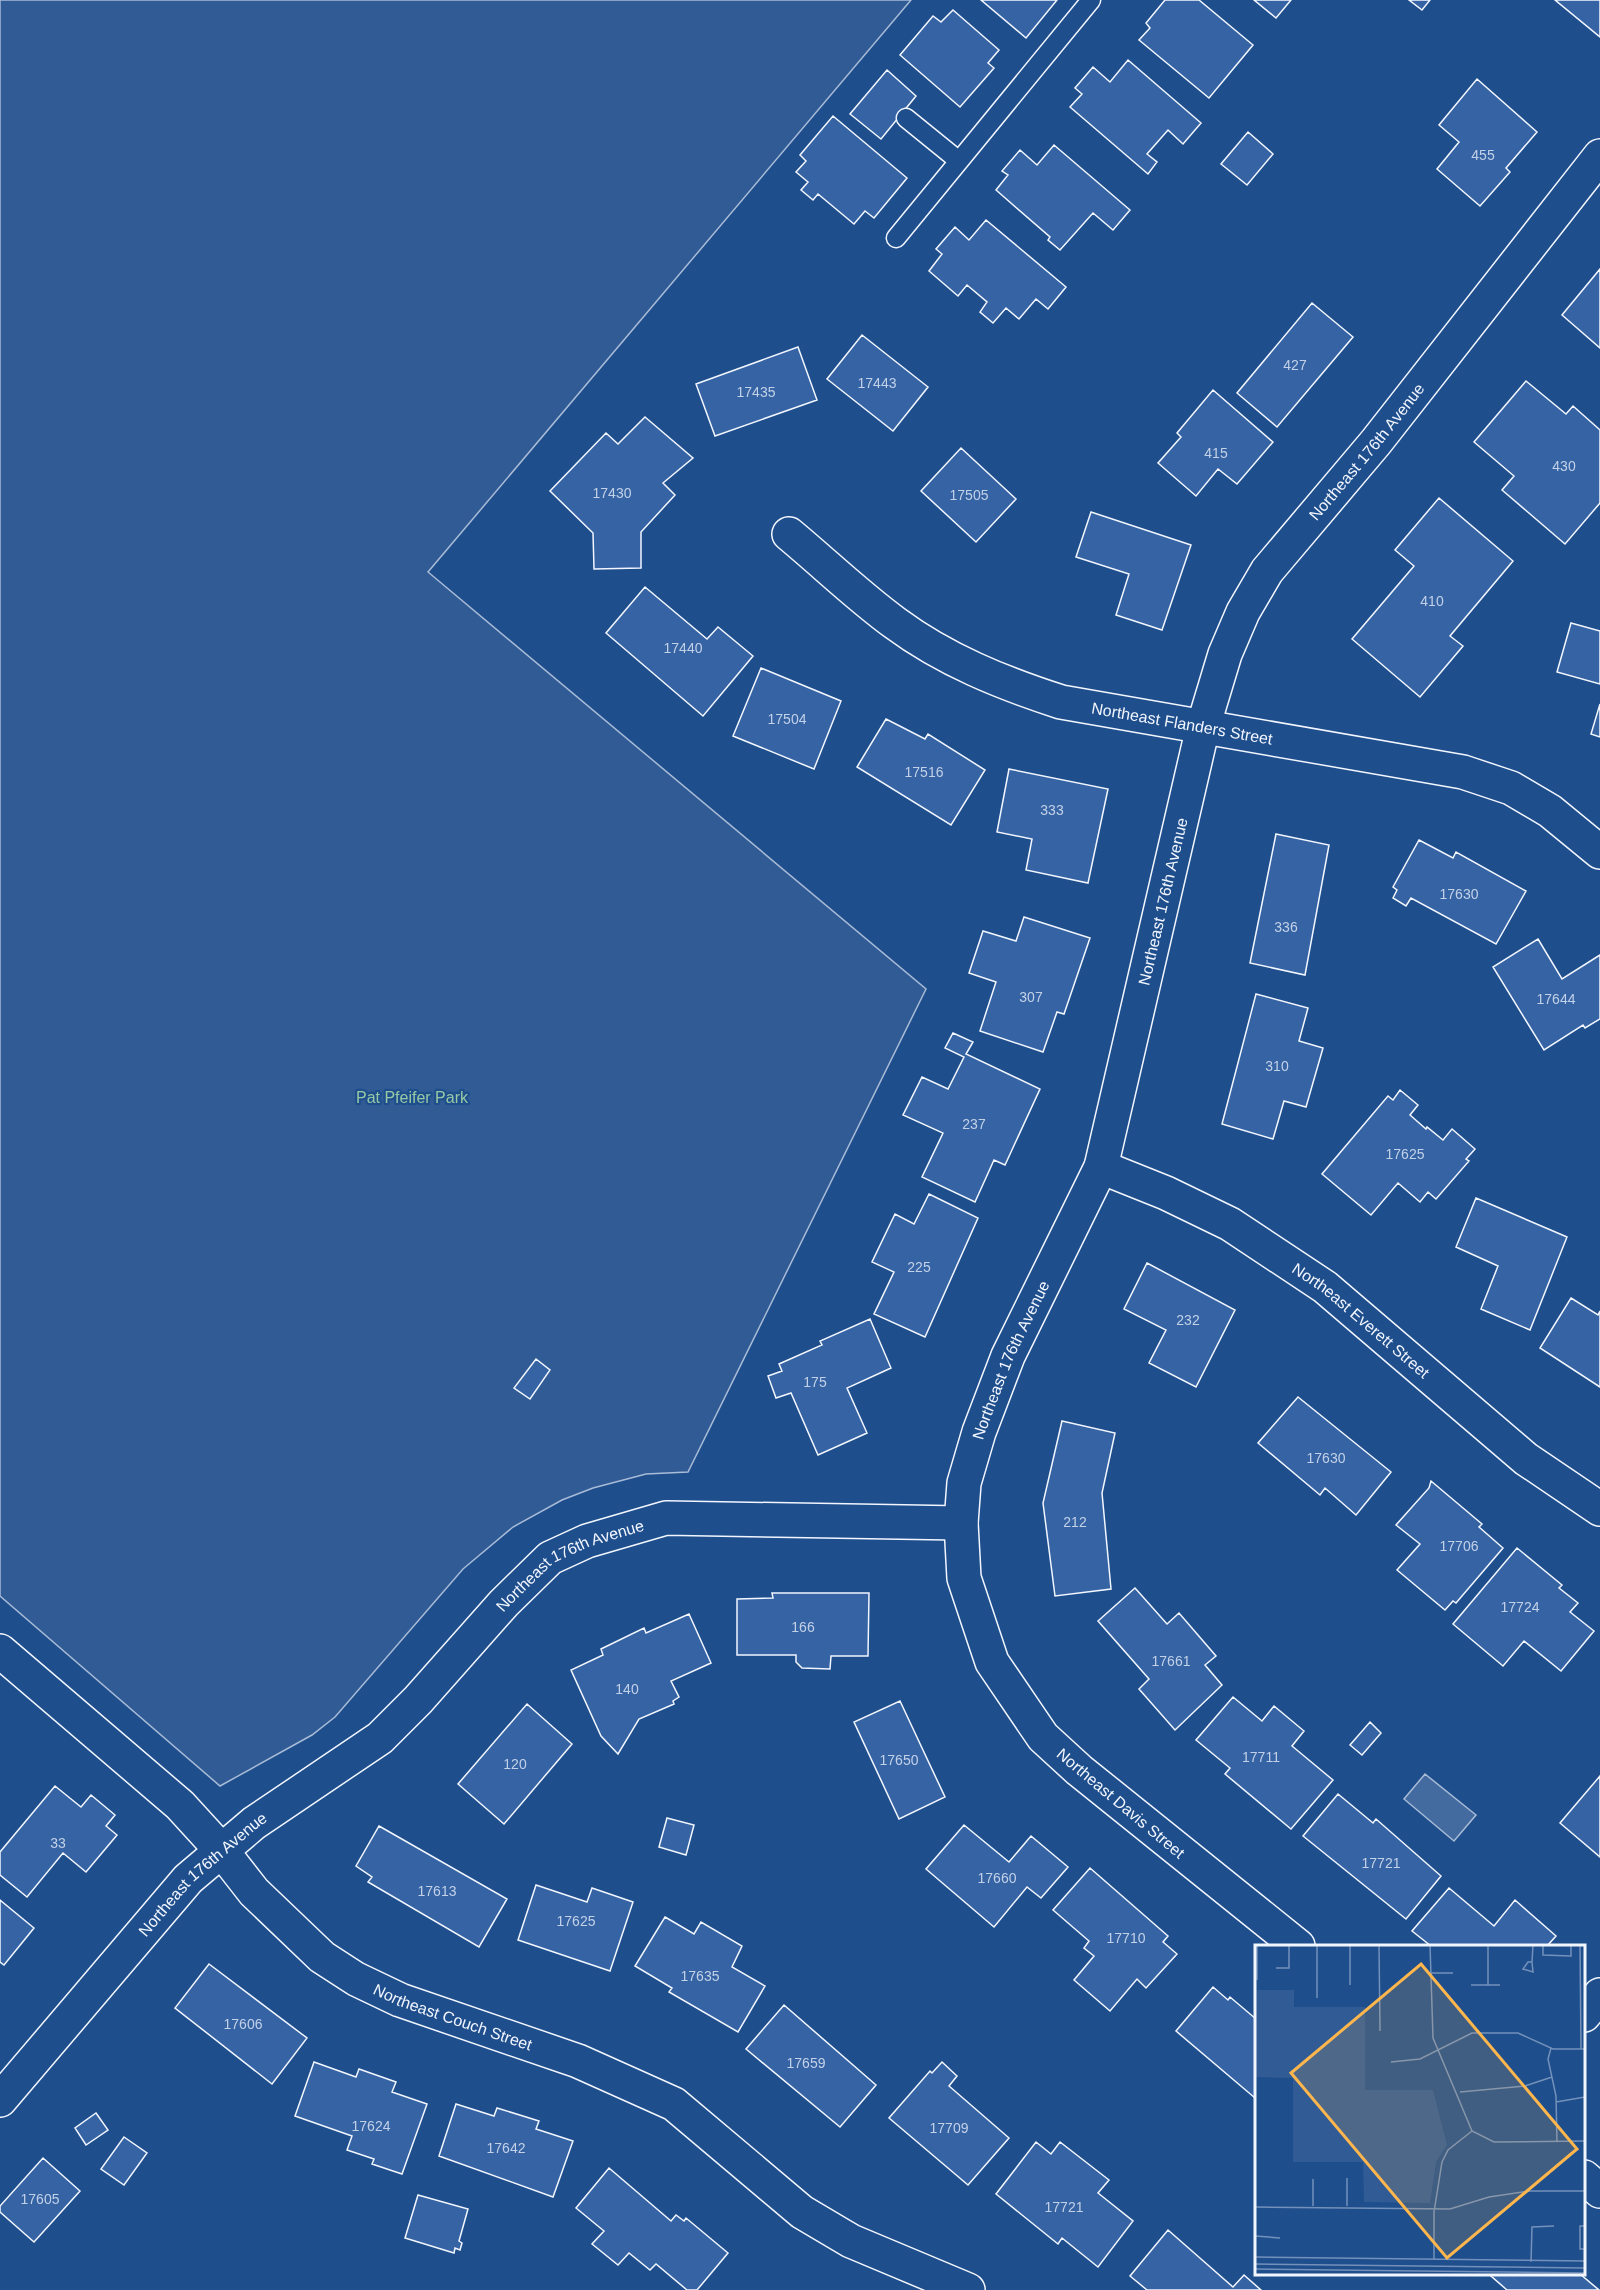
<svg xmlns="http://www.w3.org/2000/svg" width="1600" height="2290" font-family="Helvetica,sans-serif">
	<rect width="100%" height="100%" fill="#1f4e8c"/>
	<path fill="#305b95" stroke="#a8bbd7" stroke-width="1.5" d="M0,0h911l-483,572 498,417 -238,483 -42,2 -53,14 -31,12 -49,27 -50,42 -128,148 -23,18 -92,51 -220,-190z"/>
	<path fill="#446ba0" stroke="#a8bbd7" stroke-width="1.5" d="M1425,1774l51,41 -22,26 -50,-42z"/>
	<path fill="#3563a3" stroke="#f2f6ff" stroke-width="1.5" d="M981,0h76l-31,38z
		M1165,0h34l54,45 -44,53 -70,-58 11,-12 -4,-5z
		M1254,0h37l-15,18z
		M1409,0h21l-8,10z
		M1555,0h45v37z
		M953,10l46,40 -11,13 6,5 -34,39 -60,-52 33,-39 8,6z
		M1128,60l73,63 -18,21 -15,-14 -21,24 10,8 -9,12 -78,-67 12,-13 -7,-6 18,-21 17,15z
		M887,70l29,26 -35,43 -31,-25z
		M1477,79l60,53 -31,36 4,4 -30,34 -43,-37 22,-27 -20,-17z
		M833,116l74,62 -33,40 -9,-7 -11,13 -36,-30 -5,6 -12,-10 7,-8 -12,-10 10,-11 -6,-6z
		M1248,132l25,22 -26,31 -26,-21z
		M1054,145l76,65 -17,20 -20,-17 -33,37 -12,-10 2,-3 -54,-47 12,-15 -6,-4 18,-21 17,15z
		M986,220l80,67 -18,22 -12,-10 -17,20 -13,-11 -13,15 -13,-11 7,-10 -20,-17 -9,11 -29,-25 13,-17 -6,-5 19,-22 14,13z
		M1600,269v79l-38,-33z
		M1312,303l41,34 -76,90 -40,-34z
		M862,335l66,52 -35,44 -66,-52z
		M798,347l19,53 -102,36 -19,-52z
		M1526,381l40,33 7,-8 27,24v73l-35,41 -63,-54 12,-14 -40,-34z
		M1213,390l60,52 -36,42 -19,-15 -22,27 -38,-33 23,-26 -4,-4z
		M645,417l48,41 -30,25 12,12 -34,37v36l-47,1 -1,-36 -43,-42 56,-58 12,11z
		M961,448l55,51 -40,43 -55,-51z
		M1439,498l74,63 -63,75 13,10 -43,51 -68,-58 62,-73 -19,-16z
		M1091,512l100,33 -29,85 -46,-15 13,-41 -53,-17z
		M645,587l62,52 11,-12 35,29 -50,60 -97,-83z
		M1571,623l29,8v53l-43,-12z
		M761,668l80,33 -27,68 -81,-33z
		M1600,704v33l-9,-3z
		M886,719l39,20 3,-5 57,36 -34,55 -94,-58z
		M1009,769l99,20 -20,94 -62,-13 6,-31 -35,-7z
		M1276,834l53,11 -24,130 -55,-12z
		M1419,840l34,18 3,-6 70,39 -30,53 -85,-46 -5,8 -13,-8 4,-8 -4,-3z
		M1024,917l66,21 -26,76 -7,-2 -14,40 -63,-21 16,-49 -27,-9 14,-42 33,10z
		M1538,939l24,40 38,-24v64l-15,9 -2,-3 -39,25 -51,-83z
		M1256,994l52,14 -9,33 24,7 -17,59 -22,-6 -11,38 -51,-15z
		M953,1033l20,9 -7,12 74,35 -35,76 -11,-5 -19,42 -53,-25 21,-44 -40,-18 19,-38 26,12 16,-32 -19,-9z
		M1400,1090l18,15 -8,10 16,14 1,-2 16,13 9,-11 23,20 -9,10 3,2 -33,38 -8,-7 -8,10 -22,-19 -27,32 -49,-41 66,-78 5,4z
		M929,1194l49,24 -53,119 -51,-23 20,-42 -22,-10 23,-48 19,10z
		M1476,1198l91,39 -37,93 -49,-21 17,-43 -42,-19z
		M1147,1263l88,47 -39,77 -47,-24 17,-33 -42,-21z
		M1571,1298l27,17 2,-4v76l-60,-39z
		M870,1319l21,49 -44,20 20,45 -49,22 -27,-62 -15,5 -8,-22 14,-5 -3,-7 43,-19 -2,-4z
		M536,1359l14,11 -20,29 -16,-11z
		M1298,1397l93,75 -35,43 -31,-27 -5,7 -62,-52z
		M1062,1421l53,12 -13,60 9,96 -56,7 -12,-93z
		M1431,1481l51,43 -3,3 24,21 -47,55 -3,-2 -8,9 -48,-40 23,-26 -24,-19 33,-37z
		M1517,1548l45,37 -3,3 19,15 -8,9 24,19 -33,40 -37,-30 -21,25 -50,-42z
		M1135,1588l32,36 12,-11 37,43 -11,9 17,20 -47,45 -36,-41 10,-10 -51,-58z
		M772,1593h97l-1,63h-37l-1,13 -28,-1 -6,-6v-7h-59v-56l36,-1z
		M689,1614l22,49 -40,18 8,16 -6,4 1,3 -35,15 -21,35 -17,-18 -30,-66 32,-15 -2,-6 43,-21 2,5z
		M1233,1697l29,24 12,-15 30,25 -12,15 41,34 -42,49 -66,-55 5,-6 -34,-28z
		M900,1701l45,96 -46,22 -45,-97z
		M527,1704l45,40 -68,80 -46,-40z
		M1370,1722l11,11 -19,22 -12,-10z
		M1600,1776v81l-40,-34z
		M55,1786l26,21 10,-12 24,20 -9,11 11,9 -31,37 -23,-19 -36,44 -27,-22v-23z
		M1338,1794l35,29 3,-4 65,57 -35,43 -103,-83z
		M667,1818l27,7 -8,30 -27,-8z
		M964,1825l45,37 22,-26 37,31 -27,31 -14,-11 -33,40 -68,-58z
		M379,1826l128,73 -28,48 -111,-65 4,-5 -16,-11z
		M1090,1868l78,68 -5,6 14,12 -31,34 -9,-9 -27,32 -36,-31 20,-24 -10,-8 5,-7 -36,-31z
		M536,1885l51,17 5,-14 41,14 -23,69 -92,-31z
		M1449,1888l45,38 21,-26 41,36 -9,10h-116l-19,-15z
		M0,1900l34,28 -30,37 -4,-3z
		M665,1917l29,17 7,-12 41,24 -10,21 33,19 -27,46 -69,-40 3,-4 -37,-22z
		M209,1964l98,74 -35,46 -97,-76z
		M1213,1987l15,13 2,-3 26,22 -1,79 -79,-67z
		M784,2005l92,80 -36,42 -94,-78z
		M314,2062l42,15 3,-8 37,13 -4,10 35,12 -25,70 -30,-10 2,-5 -27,-9 5,-14 -57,-20z
		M942,2062l15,14 -8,10 60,52 -41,47 -79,-67 41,-47 2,2z
		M456,2104l38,12 3,-8 42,13 -3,8 37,12 -20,56 -114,-41z
		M96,2113l12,17 -22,15 -11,-17z
		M124,2137l23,16 -23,32 -23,-16z
		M1036,2142l15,12 9,-12 49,38 -11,13 35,28 -35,46 -36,-29 -4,6 -62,-50z
		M43,2158l37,33 -46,51 -34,-30v-6z
		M609,2168l62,53 5,-6 8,6 2,-3 42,35 -31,37h-10l-31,-26 -6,6 -21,-17 -11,12 -26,-21 12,-13 -28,-23z
		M418,2195l50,14 -9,32 3,2 -2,7 -5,-2 -1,5 -49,-15z
		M1168,2230l65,57 11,-12 17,15h-114l-17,-14z
		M1494,2274h86l19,16h-92l-16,-14z"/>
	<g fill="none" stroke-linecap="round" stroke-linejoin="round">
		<g stroke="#f2f6ff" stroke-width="21">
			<path id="lane" d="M906,118l53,43
				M896,238l195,-238"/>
		</g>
		<g stroke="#f2f6ff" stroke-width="36">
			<g id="street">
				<path id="s1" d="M789,534c35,29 69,62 106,89 50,37 107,60 166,79l402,70 48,16 39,23 50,41"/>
				<path id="s2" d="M1101,1167l65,26 64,31 95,63 201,172 74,50"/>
				<path id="s3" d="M0,1651l180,154 42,46 32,41 68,65 34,22 44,21 178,61 96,43 128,108 49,29 117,49"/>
				<path id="s4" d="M1298,1946l-219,-176 -36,-33 -51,-75 -28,-84 -3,-55 3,-40 15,-51 29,-76 93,-189 102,-440 22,-73 18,-42 24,-41 109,-129 224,-286"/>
				<path d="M1584,2015l16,-20"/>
				<path id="s5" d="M0,2100l188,-221 66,-56 126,-85 38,-38 86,-97 46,-45 37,-17 79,-23 295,5"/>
				<path d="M1584,2177l16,14"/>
			</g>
		</g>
		<use href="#lane" stroke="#1f4e8c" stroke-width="18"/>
		<use href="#street" stroke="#1f4e8c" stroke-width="33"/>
	</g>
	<g text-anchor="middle" stroke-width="4.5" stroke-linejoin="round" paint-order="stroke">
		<g font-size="14" fill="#c3d1e8">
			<text x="1483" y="160">455</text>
			<text x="1295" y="370">427</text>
			<text x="877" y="388">17443</text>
			<text x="756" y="397">17435</text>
			<text x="1216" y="458">415</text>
			<text x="1564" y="471">430</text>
			<text x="612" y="498">17430</text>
			<text x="969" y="500">17505</text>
			<text x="1432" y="606">410</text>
			<text x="683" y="653">17440</text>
			<text x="787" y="724">17504</text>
			<text x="924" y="777">17516</text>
			<text x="1052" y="815">333</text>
			<text x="1459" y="899">17630</text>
			<text x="1286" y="932">336</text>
			<text x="1031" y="1002">307</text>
			<text x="1556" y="1004">17644</text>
			<text x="1277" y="1071">310</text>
			<text x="974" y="1129">237</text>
			<text x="1405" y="1159">17625</text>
			<text x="919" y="1272">225</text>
			<text x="1188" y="1325">232</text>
			<text x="815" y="1387">175</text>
			<text x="1326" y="1463">17630</text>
			<text x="1075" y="1527">212</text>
			<text x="1459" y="1551">17706</text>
			<text x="1520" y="1612">17724</text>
			<text x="803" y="1632">166</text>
			<text x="1171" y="1666">17661</text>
			<text x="627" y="1694">140</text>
			<text x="1261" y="1762">17711</text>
			<text x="899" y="1765">17650</text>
			<text x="515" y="1769">120</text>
			<text x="58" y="1848">33</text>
			<text x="1381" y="1868">17721</text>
			<text x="997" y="1883">17660</text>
			<text x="437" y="1896">17613</text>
			<text x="576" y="1926">17625</text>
			<text x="1126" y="1943">17710</text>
			<text x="700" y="1981">17635</text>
			<text x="243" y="2029">17606</text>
			<text x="806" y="2068">17659</text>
			<text x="371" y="2131">17624</text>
			<text x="949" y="2133">17709</text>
			<text x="506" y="2153">17642</text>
			<text x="40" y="2204">17605</text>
			<text x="1064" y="2212">17721</text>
		</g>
		<g font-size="16" fill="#f2f6ff" stroke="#1f4e8c">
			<text dy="6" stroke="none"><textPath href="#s4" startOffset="1726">Northeast 176th Avenue</textPath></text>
			<text dy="6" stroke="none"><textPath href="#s1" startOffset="446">Northeast Flanders Street</textPath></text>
			<text dy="6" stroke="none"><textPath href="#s4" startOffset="1222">Northeast 176th Avenue</textPath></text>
			<text dy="6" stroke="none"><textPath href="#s2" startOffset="304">Northeast Everett Street</textPath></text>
			<text dy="6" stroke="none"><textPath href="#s4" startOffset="736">Northeast 176th Avenue</textPath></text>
			<text dy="6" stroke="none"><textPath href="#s5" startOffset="790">Northeast 176th Avenue</textPath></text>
			<text transform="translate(1121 1803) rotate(40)" y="6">Northeast Davis Street</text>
			<text dy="6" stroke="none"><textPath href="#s5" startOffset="304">Northeast 176th Avenue</textPath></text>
			<text dy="6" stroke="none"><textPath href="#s3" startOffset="590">Northeast Couch Street</textPath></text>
		</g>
		<g font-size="16" fill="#97c8a6" stroke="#1f4e8c">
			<text x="412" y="1103">Pat Pfeifer Park</text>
		</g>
	</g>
	<g transform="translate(1255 1945)">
		<rect width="330" height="330" fill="#1f4e8c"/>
		<path d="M0,45h39v17h71v83h68l14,55 -11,17 -6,41 -66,-1 -1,-40h-70v-84l-38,-1z" fill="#305b95"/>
		<path fill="none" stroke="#7391ba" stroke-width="1.5" d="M2,0v35M124,0l1,86M175,0l3,93 39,93 22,11 91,-1M233,0v40M262,0h68M288,0v10l28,1v-11M325,0l1,104M277,17l1,10 -10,-3 5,-7h4l1,-17M21,23h13v-23M176,28h22M95,40v-40M216,40h29M62,53v-53M296,103l-3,11 8,37 1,46M136,117l29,-3 52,-26h46l35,16h32M205,147l65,-6 27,-9M301,157l29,-5M58,234v27M92,261v-28M0,262l195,2 39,-12 41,-6h55M330,281h-5v23h5M0,291l25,2M0,312l330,4M179,314v-47l8,-50 6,-12 24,-19M276,317l1,-35 22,-1M0,319l330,4M0,324l330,4"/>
		<path fill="#ffb74d" fill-opacity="0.15" stroke="#ffb74d" stroke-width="3" d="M166,19l156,185 -130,109 -156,-185z"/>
		<rect width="330" height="330" fill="none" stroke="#f2f6ff" stroke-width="3"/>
	</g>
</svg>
